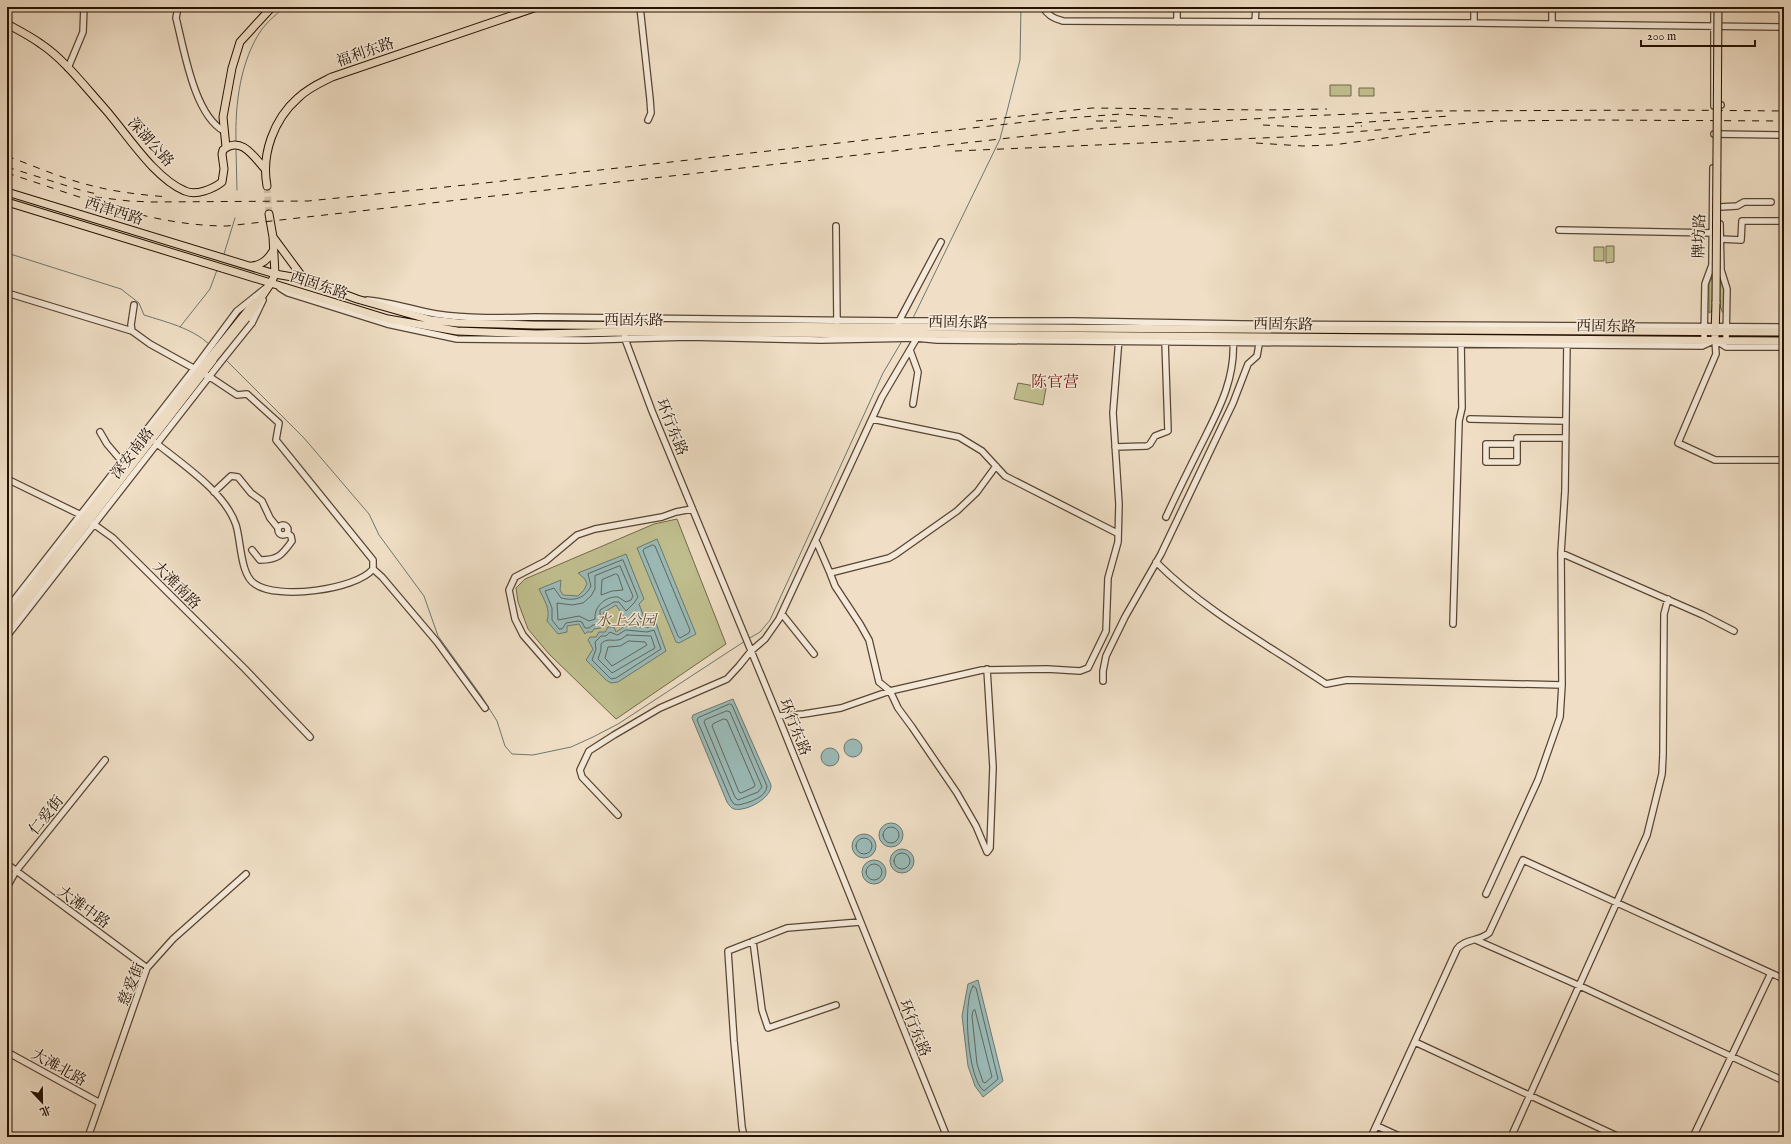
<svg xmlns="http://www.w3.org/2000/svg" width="1791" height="1144" font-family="'IM FELL English','Noto Serif SC',serif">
	<rect width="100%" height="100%" fill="#f0dfc6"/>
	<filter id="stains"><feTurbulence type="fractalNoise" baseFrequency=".005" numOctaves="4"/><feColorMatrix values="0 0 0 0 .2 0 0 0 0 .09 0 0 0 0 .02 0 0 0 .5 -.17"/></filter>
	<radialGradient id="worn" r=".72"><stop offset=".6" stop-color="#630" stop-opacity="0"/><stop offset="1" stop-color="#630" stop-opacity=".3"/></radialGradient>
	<path fill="#c1c090" stroke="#736848" d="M1330,85h21v11h-21z
		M1359,88h15v8h-15z
		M1606,246h8v16l-8,1z
		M1594,247h10v14h-10z
		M1714,274l-2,37 -3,2v-30z
		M1720,275l5,9 -1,30c-7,-6 -4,-30 -4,-39z
		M1018,383l28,5 -3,17 -29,-6z
		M677,519l49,125 -110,75 -67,-65 -21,-25 -10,-27 -2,-14 9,-9 129,-55z"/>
	<path fill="#9bbcba" stroke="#6c7870" d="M657,539l39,95 -17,9 -3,-1 -39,-94z
		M626,554l18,45 -5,5 6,16 -8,3 -10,-1 -11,-17 -13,8 5,7 -7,8 -7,1 -2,3h-5l-2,2 -6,-10 -12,2v6l-9,2 -11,-13c4,-12 -3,-21 -8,-32l22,-9 -1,10 3,5 15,1 6,-6 3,-6 -2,-5 -7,-6z
		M656,623l10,28 -48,31 -7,1 -5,-3 -20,-20 7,-11 -5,-9 2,-3h6l3,-5h6l3,-5h6l2,5 9,-6 16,1 4,-2 2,3z
		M733,699l38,86c1,13 -25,27 -37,24 -3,-1 -5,-4 -7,-7l-35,-84 1,-3z
		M844 748a9 9 0 1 1 18 0a9 9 0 1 1-18 0Z
		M821 757a9 9 0 1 1 18 0a9 9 0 1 1-18 0Z
		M879 835a12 12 0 1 1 24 0a12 12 0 1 1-24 0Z
		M852 846a12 12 0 1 1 24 0a12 12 0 1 1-24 0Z
		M890 861a12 12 0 1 1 24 0a12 12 0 1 1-24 0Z
		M862 872a12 12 0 1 1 24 0a12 12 0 1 1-24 0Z
		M978,980l25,101 -20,16 -8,-11 -7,-20 -6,-50 6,-32z"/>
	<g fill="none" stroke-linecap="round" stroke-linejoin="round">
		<path stroke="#60665d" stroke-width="1" d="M653,545l2,1 35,84 -1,3 -9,5 -2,-2 -35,-85 1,-2z
			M623,560l15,37 -4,6 -8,8 -7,-9h-5l-14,8v4l2,5 -3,5 -6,1 -4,3h-4l-3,-6 -4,-1 -12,2 -4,6h-3l-7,-9v-12l-7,-17 9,-3 7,10c14,3 23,1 30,-12l-3,-12z
			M620,566l13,30 -2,4 -5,2 -8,-5c-12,-1 -24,9 -23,22l-6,2 -10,-5 -21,4 -1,-17 15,2 11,-2 8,-7 4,-7v-13z
			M616,574l2,1 5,15 -11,1 -11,4 1,-15z
			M626,630l21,2 7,-2 7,19 -45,29 -5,1 -19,-19 4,-11 -1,-7 6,-6h5l4,-4 7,3z
			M627,635l24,1 4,12 -43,25 -14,-14 3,-9v-6c5,-6 10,-3 17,-4 3,0 6,-3 9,-5z
			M629,641l16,1 2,3 -35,21 -7,-8 3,-11 12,-1z
			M730,704l2,1 35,81c-1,12 -19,17 -29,19l-4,-1 -3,-4 -34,-80 1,-2z
			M727,711l3,1 32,75 -4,5 -20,8 -3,-3 -31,-75 1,-2z
			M724,719l3,1 28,65 -1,2 -13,6 -2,-1 -27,-66 1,-2z
			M883 835a8 8 0 1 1 16 0a8 8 0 1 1-16 0Z
			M856 846a8 8 0 1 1 16 0a8 8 0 1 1-16 0Z
			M894 861a8 8 0 1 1 16 0a8 8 0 1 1-16 0Z
			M866 872a8 8 0 1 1 16 0a8 8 0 1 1-16 0Z
			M973,986l3,2 22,91 -14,12c-16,-11 -22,-89 -11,-105z
			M975,1010l17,67 -7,6 -2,-1 -6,-18 -5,-48 1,-5z"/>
		<path stroke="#6c7870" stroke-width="1" d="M236,142c-1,-38 4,-81 26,-113 6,-8 15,-15 22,-22
			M236,149l1,41
			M7,253l114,36 18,14 5,12c22,7 48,13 65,29
			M224,254l11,-36
			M913,318l87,-179 20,-79 1,-53
			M180,327l30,-38 7,-19
			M226,360l78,78 65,76 10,21 45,61 14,40 42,58 17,27 8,25 7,8 21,1 38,-8 22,-10 25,-13 127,-83
			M748,639l12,-7 10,-12 113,-247 19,-32"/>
		<path stroke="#d2c0a8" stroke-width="7" stroke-dasharray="7 3.5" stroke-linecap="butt" d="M267,186l2,28"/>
		<g stroke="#584432" stroke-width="8">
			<path id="minor" d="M178,7l-2,11c8,31 18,97 48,113
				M640,7l10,92 1,14 -3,7
				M1043,7c4,8 11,12 20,14l411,2 310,4
				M1714,7v99l7,-1
				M1177,22v-15
				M1255,22l1,-15
				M1474,23v-16
				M1552,24v-17
				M68,68l15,-36 1,-25
				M1714,134l69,1
				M1720,207l17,-1 7,-4h27
				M1720,224l1,46 6,19 -1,51
				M836,226l1,96
				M1559,230l156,3
				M1720,239l21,1 1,-19h42
				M280,288l8,5 99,31 70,15 130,1 101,-3 133,3 95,-2 21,2 765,6 13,-6 11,7h58
				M7,293l125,38 18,13 63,35 24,16 10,-1 32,29 -3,17 97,120v9c-17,21 -96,31 -118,15 -15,-9 -14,-44 -19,-59 -11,-33 -54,-61 -80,-82
				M367,300c24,2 46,10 69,14 33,5 66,4 99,3l364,4h174l169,3 542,3
				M623,318l2,21 27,72 126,305 169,421
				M252,323l11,-23
				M898,323l43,-81
				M132,331l-1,-6 3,-20
				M1704,340l1,-56 7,-19 1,-97
				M1715,340l1,14 -38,89 37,17h69
				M910,350l8,22 -5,32
				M872,419l87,18 23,14 23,25 112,57
				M1470,419l95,2
				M100,432l7,12 17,20
				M1517,444h-31v18h31v-24h48
				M1115,447l32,-1 3,-2 5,-8 13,-5 -3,-90
				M7,479l74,36 32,23 132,131 65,68
				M214,492l17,-16 7,1 13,16 11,8 8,17 8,10
				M1166,517c11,-24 23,-48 35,-72 17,-34 35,-66 32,-106
				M278 530a5 5 0 1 1 10 0a5 5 0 1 1-10 0Z
				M817,543l13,30
				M252,550l8,10c18,0 22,-5 32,-19l-1,-5 -4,-3
				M1561,553l142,62 31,16
				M1156,562c50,50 112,83 170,122l21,-4 215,5
				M373,569l9,8 55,65 48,66
				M7,609l187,-240 43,-58 30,-24
				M782,614l32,40
				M1453,624l6,-203 3,-13 -1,-67
				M7,636l212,-272
				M987,669l6,98 -3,81 -3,4 -11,-26 -19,-33 -45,-66 -14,-19 -8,-17 -11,-9 -10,-42 -9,-16 -25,-38 -5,-13 59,-15 7,-4 61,-43 20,-19 19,-26
				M557,674l-34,-39 -8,-16 -6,-29 6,-13 31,-16 31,-26 18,-6 67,-12 14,-5 16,-3
				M1103,681v-10l3,-15 19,-39 36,-63 72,-151 15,-39 9,-8 3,-17
				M778,716l26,-2 37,-6 49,-17 92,-21 65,-1 33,2 8,-3 18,-37 2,-53 10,-36 1,-38 -6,-91 6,-75
				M618,815l-36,-38 -2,-7 9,-19 25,-16 46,-27 67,-29 12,-13 12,-15 14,-12 14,-20 103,-222 36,-61
				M7,864l140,104
				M7,887l9,-16 89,-111
				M1486,894l52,-114 22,-63 2,-32 -1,-132 4,-62 2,-149
				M1476,940l104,46 204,95
				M753,941l9,69 6,18 68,-23
				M1415,1042l204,95
				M7,1052l93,51
				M1377,1126l24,11
				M88,1137l59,-169 26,-29 73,-65
				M744,1137l-2,-10 -8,-86 -6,-90 59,-23 73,-6
				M1371,1137l86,-188c7,-10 23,-8 32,-16l34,-73 261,119
				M1511,1137l136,-302 15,-61 1,-19 1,-141 4,-15
				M1693,1137l78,-164"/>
		</g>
		<g stroke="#251100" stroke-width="9">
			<path id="major" d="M7,24c11,6 23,12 34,20 23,15 45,44 64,65 22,25 49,69 80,82 11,5 28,-2 37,-9l2,-13 -2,-15 1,-4c18,-15 31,7 42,19
				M226,147l-3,-30 9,-49 8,-26 32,-35
				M267,186c-6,-32 7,-67 31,-88 10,-10 22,-15 34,-21l205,-70
				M7,192l268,82 29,5 53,20 74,21 27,3 76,2 1250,7
				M7,202l381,117 69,12 80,3 87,-2 1160,9
				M273,237l31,42
				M252,266c10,-1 16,-6 21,-15
				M1715,336l1,-34
				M7,617l144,-186 103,-128
				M7,627l207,-268 33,-40 24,-36 4,-9 -2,-37 -4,-23"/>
		</g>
		<use href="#minor" stroke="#f5eada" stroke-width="5.5"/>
		<use href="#major" stroke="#f0dfc6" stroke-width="7"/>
		<path stroke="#251100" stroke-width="1" stroke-dasharray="7 7" stroke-linecap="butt" d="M976,121l116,-13 172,2 63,-1
			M1096,121h28
			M1355,123l94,-7
			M1263,125l57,3 42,-2
			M1256,143l47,3 30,-1 104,-14
			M955,151l330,-14 213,-16 97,-1 189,1
			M7,156c27,10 54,22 82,29 26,7 53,10 80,12
			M7,167l73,23 21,5
			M7,173c72,23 144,53 220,53l862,-97 213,-13 129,-5 238,-1 115,1
			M95,197l34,4 23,1 156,-1 177,-18 558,-63 78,-6 52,4"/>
		<g stroke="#584432" stroke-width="8" stroke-linecap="butt">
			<path id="minor-bridge" d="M219,364l33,-41"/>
		</g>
		<g stroke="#251100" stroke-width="9" stroke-linecap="butt">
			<path id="major-bridge" d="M1716,302l2,-295"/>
		</g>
		<use href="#minor-bridge" stroke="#f5eada" stroke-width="5.5"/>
		<use href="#major-bridge" stroke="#f0dfc6" stroke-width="7"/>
	</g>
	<g text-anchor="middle" stroke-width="3" stroke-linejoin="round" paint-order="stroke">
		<g font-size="15" fill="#251100" stroke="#f5eada">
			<text transform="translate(365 52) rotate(-19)" y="5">福利东路</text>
			<text transform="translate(151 142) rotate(48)" y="5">深湖公路</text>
			<text transform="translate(114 211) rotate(17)" y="5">西津西路</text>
			<text transform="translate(1699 236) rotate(-89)" y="5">牌坊路</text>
			<text transform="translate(319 285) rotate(18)" y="5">西固东路</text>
			<text x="634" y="325">西固东路</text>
			<text transform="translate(958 322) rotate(1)" y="5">西固东路</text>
			<text transform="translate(1283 324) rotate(1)" y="5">西固东路</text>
			<text transform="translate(1606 326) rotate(1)" y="5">西固东路</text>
			<text transform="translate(672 427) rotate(68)" y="5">环行东路</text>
			<text transform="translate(132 453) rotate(-52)" y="5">深安南路</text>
			<text transform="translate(177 585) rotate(45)" y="5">大滩南路</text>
			<text transform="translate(795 727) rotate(68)" y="5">环行东路</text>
			<text transform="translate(46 815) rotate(-51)" y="5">仁爱街</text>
			<text transform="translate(84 907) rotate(36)" y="5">大滩中路</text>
			<text transform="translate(131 984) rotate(-67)" y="5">慈爱街</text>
			<text transform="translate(915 1028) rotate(68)" y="5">环行东路</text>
			<text transform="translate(59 1067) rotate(29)" y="5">大滩北路</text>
		</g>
		<g font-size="15" font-style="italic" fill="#5c4e32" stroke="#f5eada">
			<text x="626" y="625">水上公园</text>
		</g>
		<g font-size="16" fill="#7a1f14" stroke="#f5eada">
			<text x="1055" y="387">陈官营</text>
		</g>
	</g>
	<rect width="1791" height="1144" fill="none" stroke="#f0dfc6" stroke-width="24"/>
	<rect x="8" y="8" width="1775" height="1128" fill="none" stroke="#251100" stroke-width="2"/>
	<rect x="12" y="12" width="1767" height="1120" fill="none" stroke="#251100"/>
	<g transform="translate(42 1102) rotate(158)" stroke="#f5eada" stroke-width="3" paint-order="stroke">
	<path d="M0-3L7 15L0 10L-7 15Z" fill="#251100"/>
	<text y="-6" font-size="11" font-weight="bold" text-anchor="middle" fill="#251100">北</text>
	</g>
	<path d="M1641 40v6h114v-6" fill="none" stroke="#251100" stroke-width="2"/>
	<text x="1647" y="40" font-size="12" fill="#251100" stroke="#f5eada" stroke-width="3" paint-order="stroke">200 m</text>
	<rect width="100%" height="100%" filter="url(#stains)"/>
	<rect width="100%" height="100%" fill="url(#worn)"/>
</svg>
